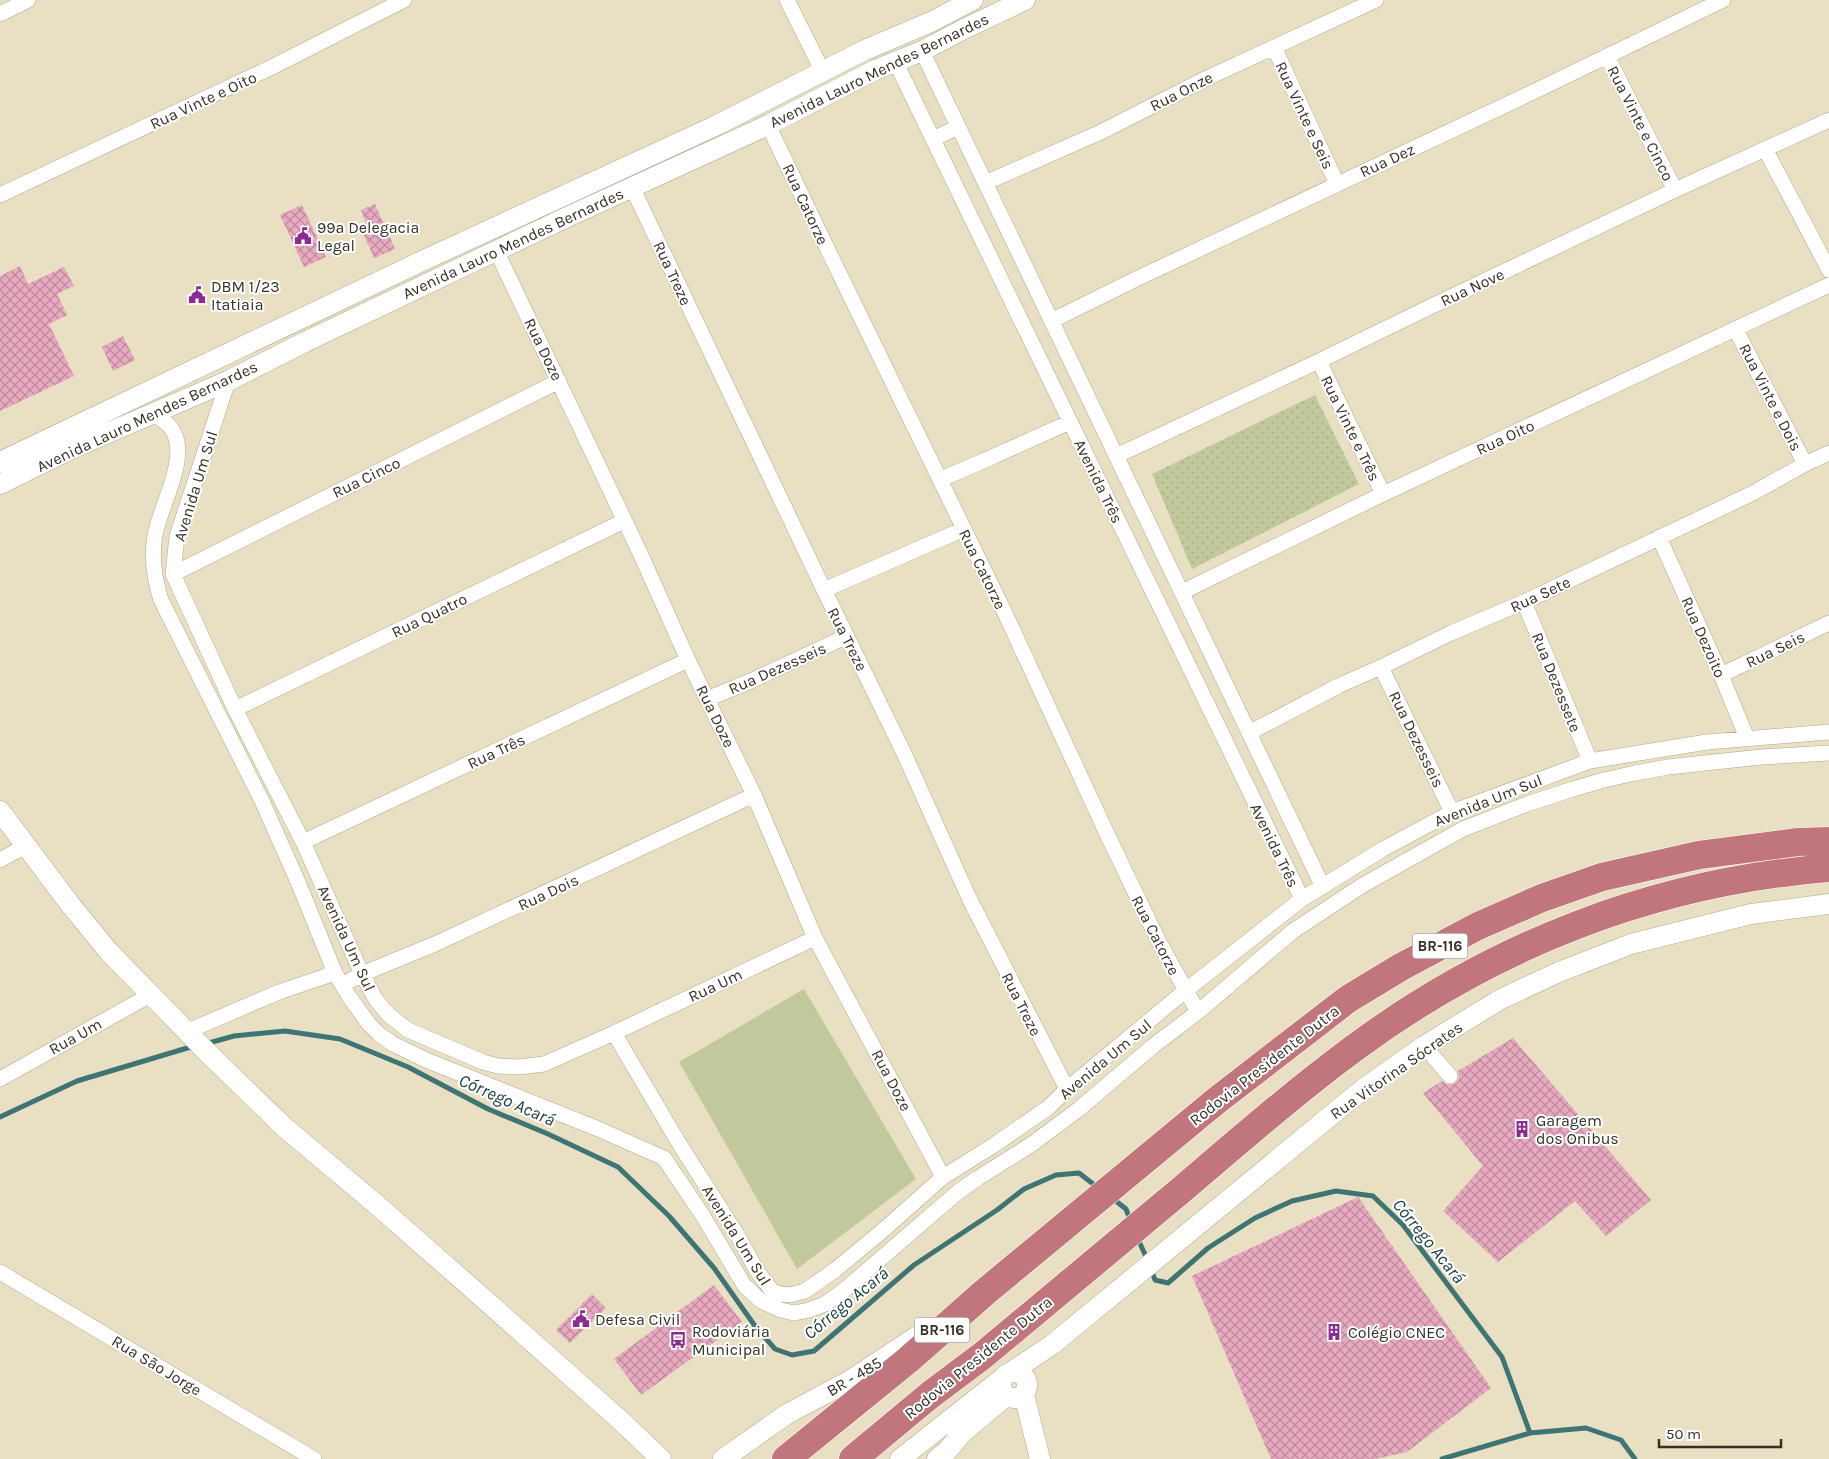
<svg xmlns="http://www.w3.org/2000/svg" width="1829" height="1459" font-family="Karla,sans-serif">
	<defs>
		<pattern id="grass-dots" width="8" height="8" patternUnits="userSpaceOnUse" patternTransform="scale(1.25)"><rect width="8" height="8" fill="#c1c99c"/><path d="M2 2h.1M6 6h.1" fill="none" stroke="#a6ad86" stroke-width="1.8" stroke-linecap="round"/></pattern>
		<pattern id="building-cross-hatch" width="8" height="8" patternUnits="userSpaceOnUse" patternTransform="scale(1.25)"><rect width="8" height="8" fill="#e9aac1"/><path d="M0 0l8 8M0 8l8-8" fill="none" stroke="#bd8b9d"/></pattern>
	</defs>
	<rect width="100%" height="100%" fill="#e9e0c3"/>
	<path fill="url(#grass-dots)" d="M1315,395l44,89 -167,85 -40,-95z"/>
	<path fill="#c1c99c" d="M804,989l112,190 -119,90 -118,-207z"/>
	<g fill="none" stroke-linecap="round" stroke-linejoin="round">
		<path stroke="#3e7574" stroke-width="5" d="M205,1044l29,-8 51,-5 55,8 68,28 80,42 60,25 70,33 51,49 45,52 41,58 20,23 17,6 22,-4 100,-86 83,-55 27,-21 32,-14 23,-2 18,14
			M0,1117l77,-36 117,-35
			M1112,1198l14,11 5,13
			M1137,1237l11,24
			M1151,1269l4,11 13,3 40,-35 47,-30 37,-17 44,-10 37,5 30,29 99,132 28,76
			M1442,1459l88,-26 56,-5 35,12 14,19"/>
	</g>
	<path fill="url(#building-cross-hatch)" d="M375,204l20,45 -21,9 -14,-32 6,-3 -5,-13z
		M302,205l24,52 -22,10 -24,-52z
		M20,266l8,18 36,-17 10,19 -17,8 10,21 -18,9 25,52 -74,35v-135z
		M123,336l12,24 -22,11 -11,-24z
		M1513,1038l138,162 -45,36 -31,-35 -77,61 -55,-51 40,-45 -60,-73 19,-12 5,4 9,-2 3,-4 -1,-8z
		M1358,1197l133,191 -84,64 -32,7h-104l-79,-183z
		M714,1285l28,37 -101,73 -27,-36z
		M592,1294l14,14 -36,35 -14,-13z"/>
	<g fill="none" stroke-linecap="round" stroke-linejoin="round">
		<g stroke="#b0a78c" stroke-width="16">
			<path id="minor" d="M787,0l36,72
				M0,14l28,-14
				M1274,47l63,137
				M922,51l400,834
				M1607,56l68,134
				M896,63l406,836
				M768,125l57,119 179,367 104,225 51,106 39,70
				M933,139l25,-12
				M1765,149l64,121
				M985,183l116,-51 104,-53 171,-79
				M632,187l192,403 78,159 68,151 97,189
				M0,195l270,-127 134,-68
				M496,250l145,305 47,105 66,135 61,143 128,239
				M1051,321l83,-41 397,-187 192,-93
				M1736,330l69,134
				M1319,361l64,133
				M228,381l-51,155 -4,38 62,135 68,133 59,132 14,26 13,15 19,15 75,32 15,4 21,1 25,-3 70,-31 66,112 58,91 19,35 15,20 8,3 10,1 15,-4 30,-21 46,-38 62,-55 51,-32 55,-38 18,-18 118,-98 117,-92 81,-50 69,-37 138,-51 117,-19 122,-10
				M151,414c54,20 11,83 4,121 -4,23 -1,43 6,65l101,201 36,81 37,91 15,25 19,26 11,11 13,9 33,16 170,68 68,30 39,58 41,69 17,16 20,9 13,3 15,-3 16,-6 17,-12 116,-100 20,-14 54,-34 47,-35 74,-63 45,-34 95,-81 70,-46 100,-56 64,-25 46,-15 31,-9 31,-7 33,-6 93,-10 68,-4
				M1116,456l203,-95 117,-57 239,-114 154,-70
				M941,479l40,-17 89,-40
				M1659,537l62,138 26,63
				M173,574l386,-193
				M824,590l140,-61
				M1182,592l201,-98 446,-209
				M1524,602l66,159
				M1381,667l71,145
				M1721,675l108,-52
				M707,699l46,-19 94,-44
				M235,709l389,-188
				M1249,733l89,-47 43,-19 70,-34 73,-31 229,-109 52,-29 24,-11
				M303,842l385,-182
				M0,860l25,-14
				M342,985l20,-11 73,-30 319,-149
				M188,1031l91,-39 56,-19
				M614,1033l201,-95
				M1424,1046l26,30
				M0,1079l152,-85
				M0,1272l314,187"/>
		</g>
		<g stroke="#b0a78c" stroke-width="21">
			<path id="tertiary" d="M0,462l422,-201 293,-135 150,-76 68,-29 40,-21
				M0,484l73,-36 155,-67 77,-39 260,-124 203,-93 107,-55 47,-19 42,-22 61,-29
				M0,811l69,92 40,49 98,100 76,74 94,79 90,79 153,136 41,39
				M1001 1385a13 13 0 1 1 26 0a13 13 0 1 1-26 0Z
				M1011,1372l42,-28 310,-255 61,-43 77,-47 58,-27 72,-28 120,-30 78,-10
				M1024,1395l16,64
				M723,1459l64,-45 62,-33 76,-50
				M900,1459l104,-82
				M937,1459l10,-8 15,-18 44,-37"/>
		</g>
		<g stroke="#fff" stroke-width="29">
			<path id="motorway" d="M786,1459l122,-99 77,-68 231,-191 132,-102 53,-32 77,-41 64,-28 60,-21 97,-22 99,-13 31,-1
				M853,1459l77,-64 52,-39c68,-57 136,-113 204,-170 55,-47 109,-94 167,-137 140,-104 301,-167 476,-181"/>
		</g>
		<use href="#minor" stroke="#fff" stroke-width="15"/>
		<use href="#tertiary" stroke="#fff" stroke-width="20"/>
		<use href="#motorway" stroke="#c0767c" stroke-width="28"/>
	</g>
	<defs>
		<g id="civic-bare" transform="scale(1.35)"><path d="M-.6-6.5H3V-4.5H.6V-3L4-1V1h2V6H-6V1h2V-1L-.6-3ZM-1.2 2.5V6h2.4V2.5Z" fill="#8a2a92" stroke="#fff" stroke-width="2.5" paint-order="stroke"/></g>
		<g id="building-bare" transform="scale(1.35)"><path d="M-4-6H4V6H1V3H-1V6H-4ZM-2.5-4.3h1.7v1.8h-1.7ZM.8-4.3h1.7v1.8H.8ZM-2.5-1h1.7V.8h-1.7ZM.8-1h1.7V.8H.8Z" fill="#8a2a92" stroke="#fff" stroke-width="2.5" paint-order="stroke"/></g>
		<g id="bus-bare" transform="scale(1.35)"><path d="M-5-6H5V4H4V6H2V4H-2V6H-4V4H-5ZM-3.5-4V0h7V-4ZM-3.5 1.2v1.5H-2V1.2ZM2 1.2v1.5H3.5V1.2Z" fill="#8a2a92" stroke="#fff" stroke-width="2.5" paint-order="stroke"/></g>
	</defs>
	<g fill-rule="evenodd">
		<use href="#civic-bare" x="303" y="236"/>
		<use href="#civic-bare" x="197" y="295"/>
		<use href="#building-bare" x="1522" y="1129"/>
		<use href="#civic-bare" x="581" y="1319"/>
		<use href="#building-bare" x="1334" y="1332"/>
		<use href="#bus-bare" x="678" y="1340"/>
	</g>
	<g text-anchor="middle" stroke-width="4" stroke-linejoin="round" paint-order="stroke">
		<g fill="#fff" stroke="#706e66" stroke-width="1">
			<rect x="1412.5" y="933.5" width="55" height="25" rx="4"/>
			<rect x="914.5" y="1317.5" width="55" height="25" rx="4"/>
		</g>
		<g font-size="15" font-weight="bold" fill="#333025">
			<text x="1440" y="951">BR-116</text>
			<text x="942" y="1335">BR-116</text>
		</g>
		<g font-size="16" fill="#333025" stroke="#fff">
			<text transform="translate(879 70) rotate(-26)" y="6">Avenida Lauro Mendes Bernardes</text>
			<text transform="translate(1181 91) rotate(-27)" y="6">Rua Onze</text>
			<text transform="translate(203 100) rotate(-25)" y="6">Rua Vinte e Oito</text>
			<text transform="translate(1305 115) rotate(65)" y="6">Rua Vinte e Seis</text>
			<text transform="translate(1641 123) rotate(63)" y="6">Rua Vinte e Cinco</text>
			<text transform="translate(1387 160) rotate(-25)" y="6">Rua Dez</text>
			<text transform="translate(806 204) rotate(65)" y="6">Rua Catorze</text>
			<text transform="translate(513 243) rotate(-25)" y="6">Avenida Lauro Mendes Bernardes</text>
			<text transform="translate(673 273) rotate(65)" y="6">Rua Treze</text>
			<text transform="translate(1472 287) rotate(-25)" y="6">Rua Nove</text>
			<text transform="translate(544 349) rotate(64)" y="6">Rua Doze</text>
			<text transform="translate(1771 397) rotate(63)" y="6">Rua Vinte e Dois</text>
			<text transform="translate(147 416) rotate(-25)" y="6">Avenida Lauro Mendes Bernardes</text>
			<text transform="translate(1351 428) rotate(64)" y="6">Rua Vinte e Três</text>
			<text transform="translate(1505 437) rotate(-25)" y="6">Rua Oito</text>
			<text transform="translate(366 477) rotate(-26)" y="6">Rua Cinco</text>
			<text transform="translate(1099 481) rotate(64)" y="6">Avenida Três</text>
			<text transform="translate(195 486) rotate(-73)" y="6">Avenida Um Sul</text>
			<text transform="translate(983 569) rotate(64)" y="6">Rua Catorze</text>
			<text transform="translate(1540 594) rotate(-25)" y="6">Rua Sete</text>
			<text transform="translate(429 615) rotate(-26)" y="6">Rua Quatro</text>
			<text transform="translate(1704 637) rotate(66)" y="6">Rua Dezoito</text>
			<text transform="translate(848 639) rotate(63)" y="6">Rua Treze</text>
			<text transform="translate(1775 649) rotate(-26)" y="6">Rua Seis</text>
			<text transform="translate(777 668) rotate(-24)" y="6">Rua Dezesseis</text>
			<text transform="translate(1557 682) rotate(68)" y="6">Rua Dezessete</text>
			<text transform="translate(716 716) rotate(64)" y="6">Rua Doze</text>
			<text transform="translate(1417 739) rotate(64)" y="6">Rua Dezesseis</text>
			<text transform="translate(496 751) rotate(-25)" y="6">Rua Três</text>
			<text transform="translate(1488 800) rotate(-22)" y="6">Avenida Um Sul</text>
			<text transform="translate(1275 845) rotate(64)" y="6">Avenida Três</text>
			<text transform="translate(548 892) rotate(-25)" y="6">Rua Dois</text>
			<text transform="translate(1156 935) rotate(63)" y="6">Rua Catorze</text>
			<text transform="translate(347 938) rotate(65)" y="6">Avenida Um Sul</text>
			<text transform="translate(715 985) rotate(-25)" y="6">Rua Um</text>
			<text transform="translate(1022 1004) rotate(63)" y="6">Rua Treze</text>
			<text transform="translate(75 1036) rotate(-29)" y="6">Rua Um</text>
			<text transform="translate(1105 1059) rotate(-40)" y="6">Avenida Um Sul</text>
			<text transform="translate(1264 1065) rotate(-38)" y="6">Rodovia Presidente Dutra</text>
			<text transform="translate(1396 1070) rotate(-35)" y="6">Rua Vitorina Sócrates</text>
			<text transform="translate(892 1080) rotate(62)" y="6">Rua Doze</text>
			<text transform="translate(737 1235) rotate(58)" y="6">Avenida Um Sul</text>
			<text transform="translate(978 1357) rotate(-39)" y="6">Rodovia Presidente Dutra</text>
			<text transform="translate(157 1365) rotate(31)" y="6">Rua São Jorge</text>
			<text transform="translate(854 1376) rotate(-31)" y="6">BR - 485</text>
		</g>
		<g font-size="16" fill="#333025" stroke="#fff" text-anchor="start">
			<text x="317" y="233">99ª Delegacia<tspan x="317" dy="18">Legal</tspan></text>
			<text x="211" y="292">DBM 1/23<tspan x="211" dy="18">Itatiaia</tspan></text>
			<text x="1536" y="1126">Garagem<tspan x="1536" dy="18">dos Onibus</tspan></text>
			<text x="595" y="1325">Defesa Civil</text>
			<text x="692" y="1337">Rodoviária<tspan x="692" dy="18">Municipal</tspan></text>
			<text x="1348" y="1338">Colégio CNEC</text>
		</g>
		<g font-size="18" font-style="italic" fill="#153c3e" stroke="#fff">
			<text transform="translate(507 1100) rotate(24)" y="6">Córrego Acará</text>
			<text transform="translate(1429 1241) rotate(51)" y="6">Córrego Acará</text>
			<text transform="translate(846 1303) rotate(-39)" y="6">Córrego Acará</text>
		</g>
	</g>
	<path d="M1659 1439v8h122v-8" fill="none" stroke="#333025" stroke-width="2.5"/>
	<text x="1666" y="1439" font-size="15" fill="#333025" stroke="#ffffff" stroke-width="4" paint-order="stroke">50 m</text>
</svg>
